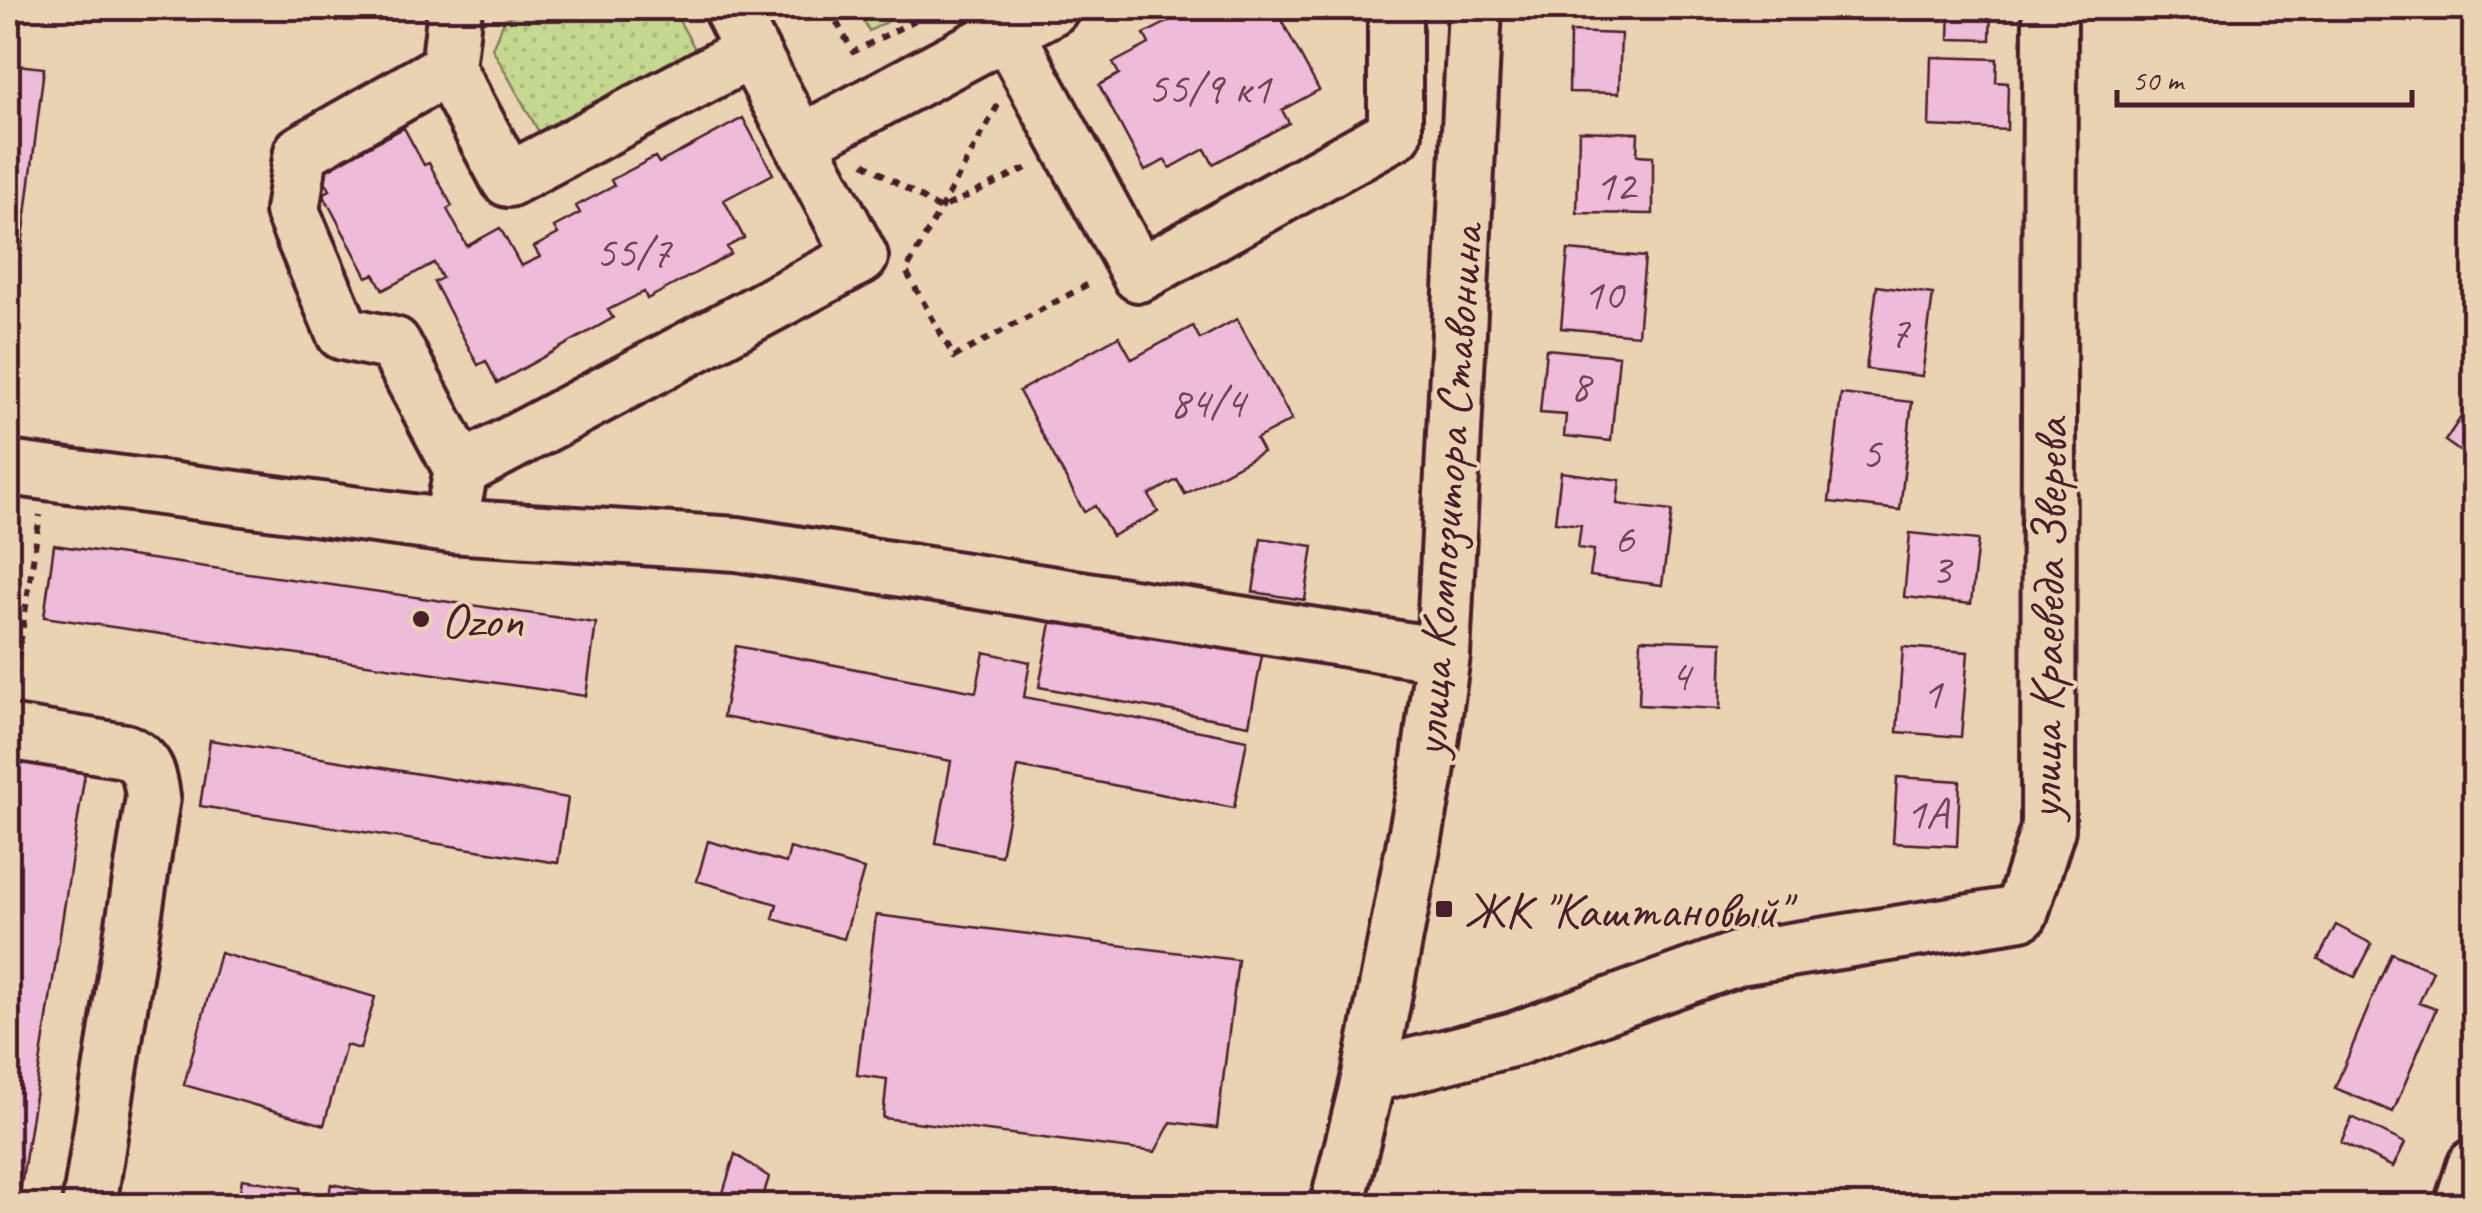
<svg xmlns="http://www.w3.org/2000/svg" width="2482" height="1213" font-family="Caveat,sans-serif">
	<defs>
		<pattern id="park-dots" width="8" height="8" patternUnits="userSpaceOnUse" patternTransform="scale(2.5)"><rect width="8" height="8" fill="#c4d98f"/><path d="M2 2h.1M6 6h.1" fill="none" stroke="#aaba7c" stroke-width="1.8" stroke-linecap="round"/></pattern>
	</defs>
	<rect width="100%" height="100%" fill="#ead3b3"/>
	<filter id="ink" filterUnits="userSpaceOnUse"><feTurbulence type="fractalNoise" baseFrequency=".01" numOctaves="2"/><feDisplacementMap in="SourceGraphic" scale="20" xChannelSelector="R" yChannelSelector="G"/><feConvolveMatrix kernelMatrix="1 2 1 2 8 2 1 2 1" color-interpolation-filters="sRGB"/></filter>
	<g filter="url(#ink)">
		<path fill="#c4d98f" stroke="#877c5d" stroke-width="2.5" d="M857,8h56l-44,23z"/>
		<path fill="url(#park-dots)" stroke="#877c5d" stroke-width="2.5" d="M526,8h146l28,50 -156,83 -52,-93 13,-29z"/>
		<path fill="#eebbd8" stroke="#4a1f2b" stroke-width="2.5" d="M1195,8h80l44,82 -37,20 7,13 -76,41 -8,-15 -35,19 -5,-8 -20,11 -46,-86 20,-11 -6,-11 36,-19 -5,-10z
			M1950,8h41l-1,32 -41,-1z
			M1570,32l51,2 -2,59 -50,-1z
			M1931,57l66,2 -1,23 12,1 -1,47 -78,-4z
			M8,64l36,4 -23,187 -13,-2z
			M743,118l30,56 -49,26 20,38 -17,9 4,7 -84,45 -3,-7 -36,18 5,8 -116,65 -11,-22 -8,4 -44,-83 8,-4 -8,-15 -51,27 -9,-16 -7,3 -44,-83 7,-4 -10,-18 84,-44 20,37 5,-2 23,43 -5,3 20,37 33,-18 21,38 19,-9 -6,-10 24,-13 -4,-7 26,-14 -4,-7 38,-20 -3,-6 44,-23 4,6z
			M1579,131l59,2 -1,22 16,1v58l-76,-1z
			M1568,250l77,7 -7,78 -77,-7z
			M1877,286l56,8 -11,82 -56,-7z
			M1237,319l55,101 -36,19 7,13 -78,42 -8,-14 -28,15 9,17 -46,24 -17,-30 -11,6 -65,-121 100,-55 13,23 61,-33 7,13z
			M1546,349l73,7 -8,85 -47,-5 2,-21 -26,-2z
			M1841,394l71,8 -12,108 -71,-8z
			M2461,417l13,9v35l-29,-20z
			M1561,472l59,8 -3,24 55,7 -10,74 -72,-9 4,-26 -16,-2 3,-23 -26,-3z
			M1910,533l68,7 -7,64 -67,-7z
			M1261,538l52,8 -8,54 -52,-8z
			M54,545l542,78 -10,73 -542,-79z
			M1053,612l210,38 -14,75 -210,-38z
			M1641,639l81,3 -2,67 -81,-4z
			M736,646l240,46 8,-40 46,10 -6,35 223,43 -13,68 -216,-41 -17,89 -65,-13 15,-82 -228,-44z
			M1903,647l65,5 -7,85 -64,-5z
			M210,740l358,58 -10,65 -358,-57z
			M15,749l72,11 -69,446h-10v-437l4,1z
			M1897,777l63,4 -3,65 -64,-3z
			M708,841l78,22 4,-15 74,21 -20,70 -71,-20 4,-15 -80,-23z
			M876,915l362,45 -21,168 -46,-6 -16,30 -272,-34 4,-39 -30,-4z
			M2336,925l36,19 -17,33 -37,-18z
			M220,953l155,44 -15,52 -14,-4 -22,80 -140,-40z
			M2391,953l42,18 -14,32 17,6 -43,103 -58,-24z
			M2352,1117l53,26 -12,24 -52,-25z
			M735,1154l34,23 -9,29h-41z
			M242,1179l58,9 -2,18h-60z
			M331,1184l39,8 -3,14h-40z"/>
		<g fill="none" stroke-linecap="round" stroke-linejoin="round">
			<g stroke="#4a1f2b" stroke-width="60">
				<path id="minor" d="M730,8l22,43
					M1052,8l-45,24 132,243 256,-142v-125
					M448,68l-147,84 -9,59 51,122 51,11 67,126
					M800,142l207,-110
					M8,468l442,58 287,18 706,111
					M450,526l11,-56 400,-213 -109,-206 -244,129 -60,-112 7,-60
					M8,732l117,19c22,10 25,22 28,46l-64,409
					M1369,1076l146,-37 224,-81 282,-45 27,-84 2,-821
					M1337,1206l32,-130 57,-296 17,-125 32,-647
					M2461,1206l13,-40"/>
			</g>
			<path stroke="#4a1f2b" stroke-width="6" stroke-dasharray="8 8" stroke-linecap="butt" d="M829,8l24,44 86,-44
				M998,105l-92,166 48,86 140,-76
				M864,163l76,46 89,-42
				M13,691l27,-176"/>
			<use href="#minor" stroke="#ead3b3" stroke-width="52"/>
		</g>
	</g>
	<g fill="#4a1f2b" stroke="#ead3b3" stroke-width="4">
		<circle cx="421" cy="619" r="10"/>
		<rect x="1434" y="899" width="20" height="20" rx="5"/>
	</g>
	<g text-anchor="middle" stroke-width="8" stroke-linejoin="round" paint-order="stroke">
		<g font-size="45" fill="#734656">
			<text x="1209" y="103">55/9 к1</text>
			<text x="1615" y="200">12</text>
			<text x="633" y="267">55/7</text>
			<text x="1603" y="309">10</text>
			<text x="1899" y="347">7</text>
			<text x="1580" y="400">8</text>
			<text x="1207" y="417">84/4</text>
			<text x="1871" y="468">5</text>
			<text x="1624" y="553">6</text>
			<text x="1941" y="584">3</text>
			<text x="1680" y="690">4</text>
			<text x="1932" y="708">1</text>
			<text x="1927" y="828">1А</text>
		</g>
		<g font-size="50" fill="#4a1f2b" stroke="#ead3b3">
			<text transform="translate(1446 491) rotate(-86)" y="18">улица Композитора Ставонина</text>
			<text transform="translate(2046 619) rotate(-89)" y="18">улица Краеведа Зверева</text>
		</g>
		<g font-size="50" fill="#4a1f2b" stroke="#ead3b3" text-anchor="start">
			<text x="441" y="637">Ozon</text>
			<text x="1464" y="927">ЖК "Каштановый"</text>
		</g>
	</g>
	<rect width="2482" height="1213" fill="none" stroke="#ead3b3" stroke-width="40"/>
	<rect x="20" y="20" width="2442" height="1173" fill="none" stroke="#4a1f2b" stroke-width="4" filter="url(#ink)"/>
	<path d="M2117 90v15h295v-15" fill="none" stroke="#4a1f2b" stroke-width="5"/>
	<text x="2132" y="90" font-size="30" fill="#4a1f2b" stroke="#ead3b3" stroke-width="8" paint-order="stroke">50 m</text>
</svg>
